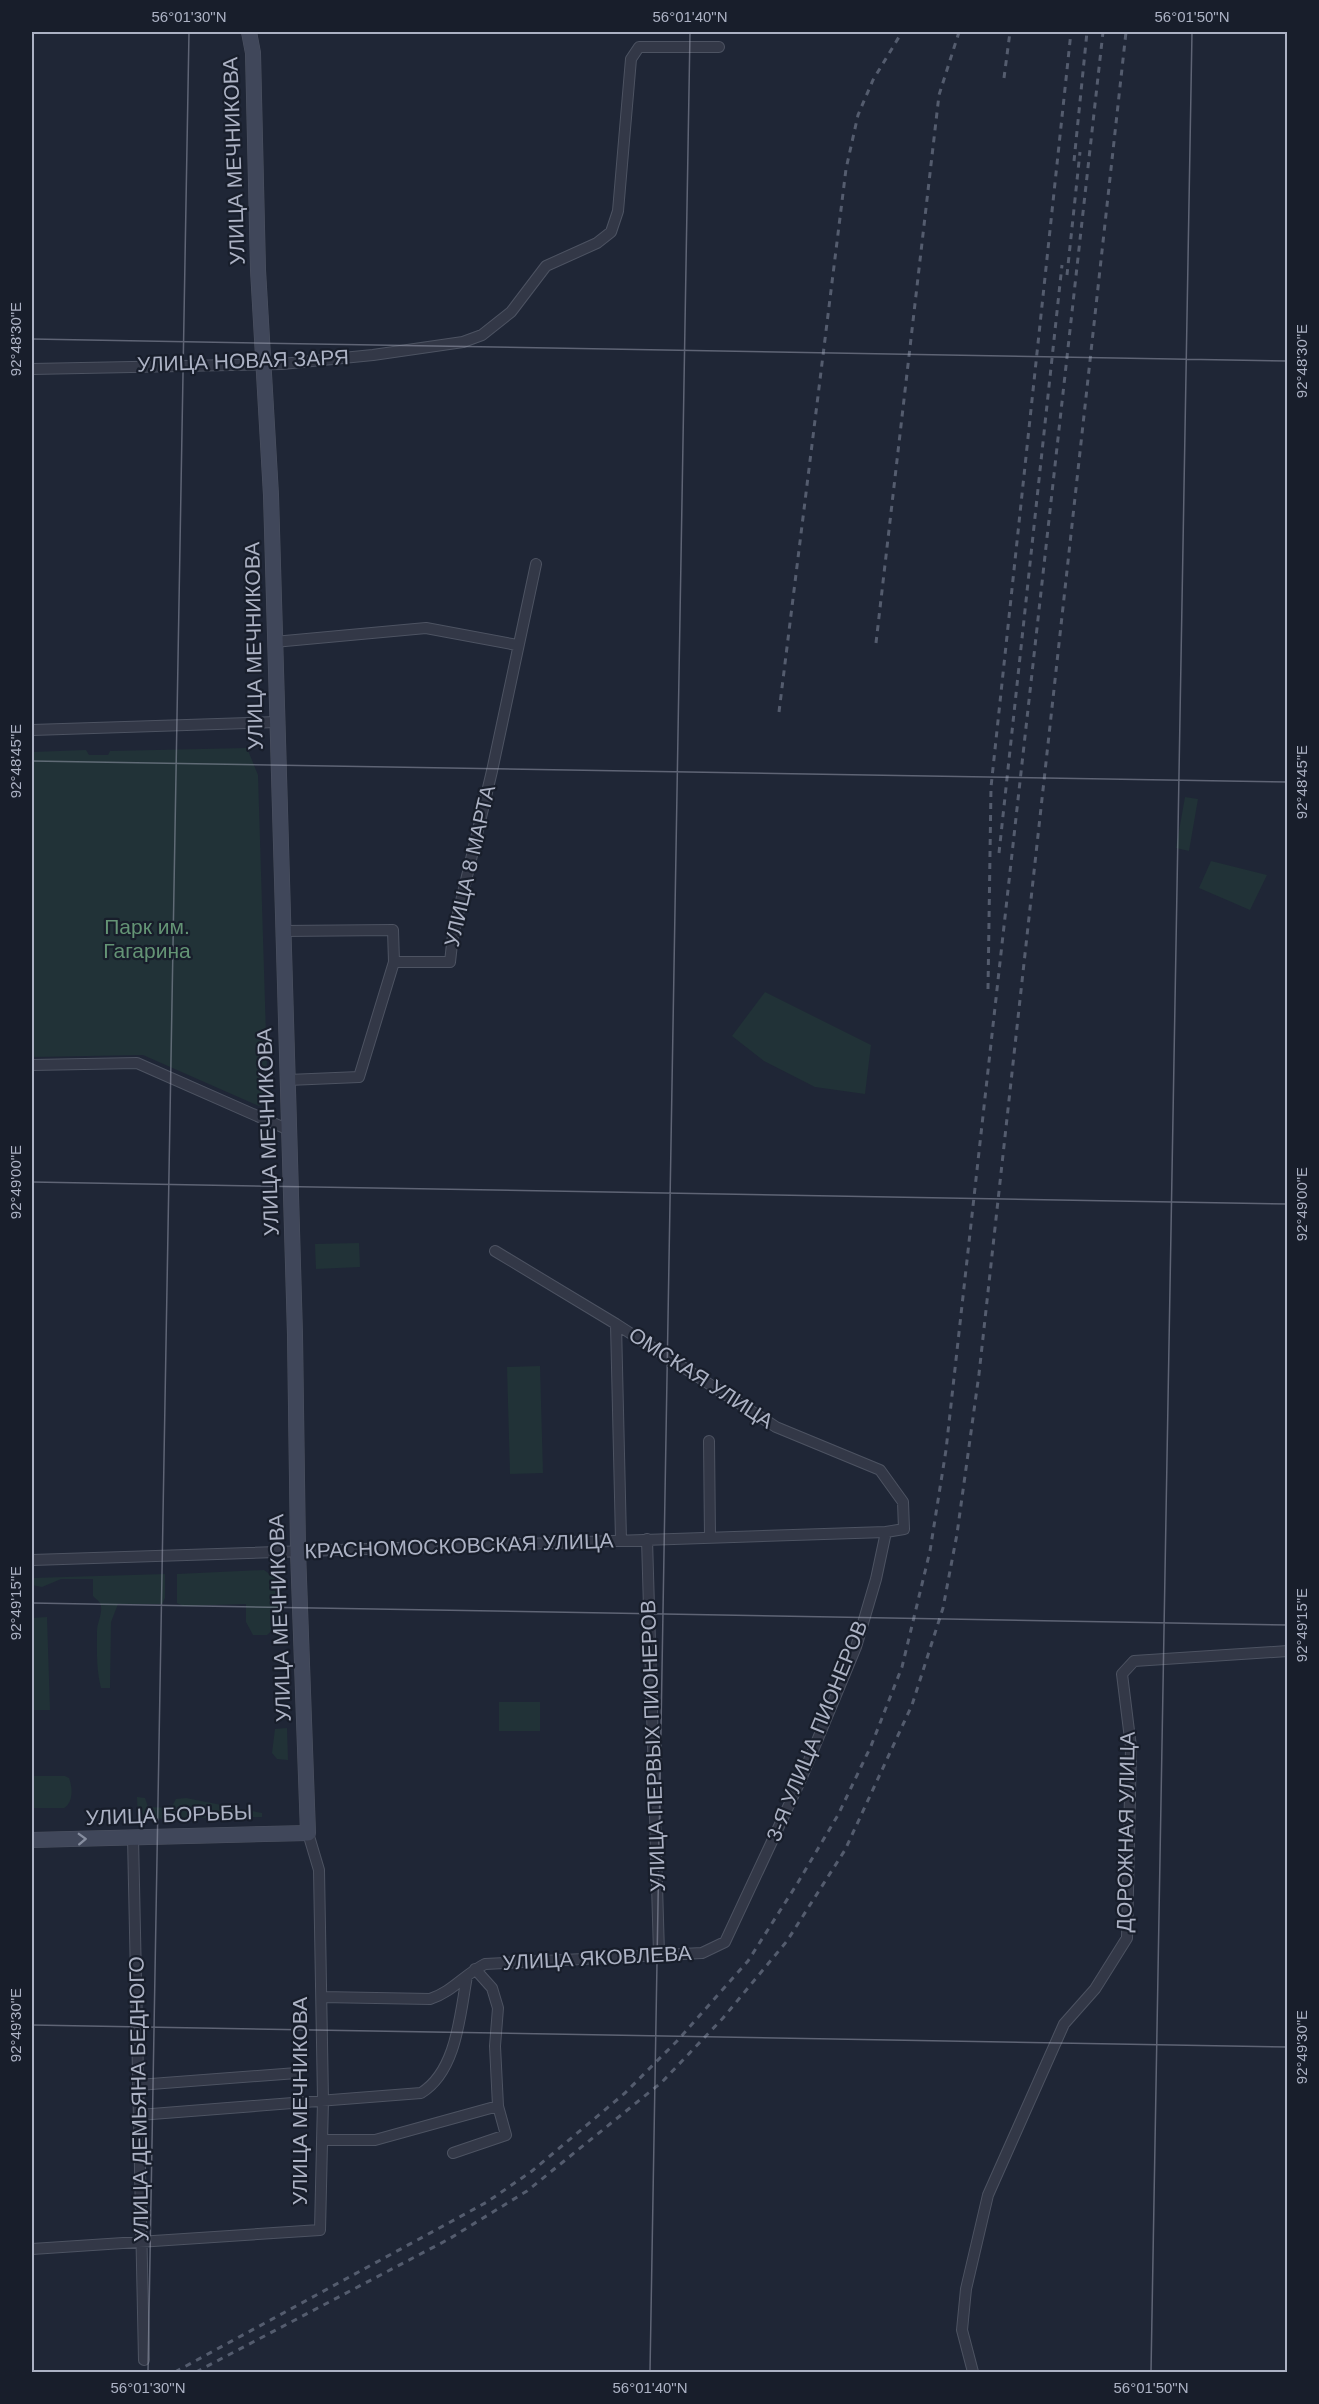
<svg xmlns="http://www.w3.org/2000/svg" width="1319" height="2404" font-family="Helvetica,sans-serif">
	<rect width="100%" height="100%" fill="#1f2636"/>
	<path fill="#213237" d="M247,748l11,27 10,325 -9,6 -116,-51 -111,2v-305l54,-2 3,5h19l2,-4z
		M1185,797l13,2 -9,52 -13,-3z
		M1211,861l56,14 -17,35 -51,-22z
		M765,992l106,53 -6,49 -50,-7 -51,-26 -32,-25z
		M359,1243l1,24 -44,2 -1,-25z
		M540,1366l3,107 -33,1 -3,-107z
		M264,1570l17,12 2,44h-6l-10,9h-14l-7,-13v-18l-63,2 -6,-3v-29z
		M165,1574v24l-3,6h-44l-7,18 -1,66h-9c-5,-20 -4,-38 -4,-57 0,-8 5,-16 4,-24 0,-5 -4,-7 -8,-11v-17h-32l-19,8 -10,-2v-7z
		M47,1617l3,93h-18v-92z
		M499,1702h41v29h-41z
		M287,1728l1,32 -11,-1 -5,-6 3,-24z
		M32,1776h33l4,2c4,10 4,25 -5,30h-32z
		M137,1797l8,1 3,9 23,1 5,-9 10,-1 76,15v4l-124,2z"/>
	<g fill="none" stroke-linecap="round" stroke-linejoin="round">
		<g stroke="#4d5362" stroke-width="12">
			<path id="street" d="M32,369l250,-5 91,-9 90,-13 19,-7 29,-23 35,-46 51,-23 14,-11 7,-21 13,-152 8,-12h80
				M274,642l152,-14 91,17
				M32,730l245,-8
				M282,931l111,-1 1,32
				M32,1065l105,-2 152,67
				M288,1080l71,-3 35,-115h56l3,-27 39,-164 44,-207
				M616,1324l5,216
				M709,1441l1,96
				M647,1539l12,415
				M32,1560l854,-28
				M133,1837l11,523
				M475,1969l17,19 6,20 -3,38 3,60
				M322,1997l108,2c22,-7 35,-25 55,-35l217,-11 23,-11 77,-165 54,-130 20,-68 10,-47 18,-3 -1,-27 -23,-32 -104,-43 -160,-103 -121,-73
				M138,2085l159,-12
				M139,2115l282,-22c36,-22 39,-79 46,-117
				M323,2140h52l123,-34 8,29 -53,18
				M32,2249l288,-19 3,-130 -4,-230 -11,-37
				M973,2372l-11,-42 4,-41 22,-94 76,-171 31,-35 32,-51 4,-191 -9,-73 12,-13 154,-10"/>
		</g>
		<g stroke="#4d5362" stroke-width="16">
			<path id="secondary" d="M32,1840l276,-7 -10,-282 -3,-216 -24,-840 -13,-225 -5,-217 -4,-21"/>
		</g>
		<use href="#street" stroke="#333847" stroke-width="10"/>
		<use href="#secondary" stroke="#40475a" stroke-width="15"/>
		<path stroke="#545c6e" stroke-width="3" stroke-dasharray="6 6" stroke-linecap="butt" d="M1004,78l6,-46
			M1074,161l13,-129
			M1067,275l13,-123
			M876,643l63,-548 20,-63
			M779,712l67,-543 12,-54 15,-35 29,-48
			M999,853l63,-588
			M988,989l3,-202 80,-755
			M175,2372l312,-170 45,-31 93,-78 52,-52 71,-80 49,-77 41,-69 33,-69 31,-79 28,-116 16,-101 157,-1418
			M196,2372l253,-133 78,-48 135,-109 61,-64 64,-77 58,-91 67,-145 31,-97 14,-74 22,-160 147,-1342"/>
	</g>
	<defs><path id="oneway-chevron" d="M-2-3.5L2.5 0L-2 3.5" fill="none" stroke-width="1.6" stroke-linecap="round" stroke-linejoin="round" transform="scale(1.5)"/></defs>
	<use stroke="#868d9f" href="#oneway-chevron" transform="translate(82 1839) rotate(-2)"/>
	<path fill="none" stroke="#acb2c4" stroke-width="1.5" stroke-opacity="0.45" d="M32,339l1256,22M32,761l1256,21M32,1182l1256,22M32,1603l1256,22M32,2025l1256,22M148,2372l41,-2340M650,2372l40,-2340M1151,2372l41,-2340"/>
	<g text-anchor="middle" stroke-width="4.5" stroke-linejoin="round" paint-order="stroke">
		<g font-size="21" fill="#acb2c4" stroke="#181e2b">
			<text transform="translate(234 161) rotate(-92)" y="7">УЛИЦА МЕЧНИКОВА</text>
			<text transform="translate(243 361) rotate(-2)" y="7">УЛИЦА НОВАЯ ЗАРЯ</text>
			<text transform="translate(254 646) rotate(-91)" y="7">УЛИЦА МЕЧНИКОВА</text>
			<text transform="translate(470 866) rotate(-77)" y="7">УЛИЦА 8 МАРТА</text>
			<text transform="translate(268 1132) rotate(-92)" y="7">УЛИЦА МЕЧНИКОВА</text>
			<text transform="translate(701 1378) rotate(33)" y="7">ОМСКАЯ УЛИЦА</text>
			<text transform="translate(459 1546) rotate(-2)" y="7">КРАСНОМОСКОВСКАЯ УЛИЦА</text>
			<text transform="translate(280 1618) rotate(-92)" y="7">УЛИЦА МЕЧНИКОВА</text>
			<text transform="translate(817 1731) rotate(-68)" y="7">3-Я УЛИЦА ПИОНЕРОВ</text>
			<text transform="translate(653 1746) rotate(-92)" y="7">УЛИЦА ПЕРВЫХ ПИОНЕРОВ</text>
			<text transform="translate(169 1815) rotate(-2)" y="7">УЛИЦА БОРЬБЫ</text>
			<text transform="translate(1126 1832) rotate(-89)" y="7">ДОРОЖНАЯ УЛИЦА</text>
			<text transform="translate(597 1958) rotate(-3)" y="7">УЛИЦА ЯКОВЛЕВА</text>
			<text transform="translate(139 2099) rotate(-91)" y="7">УЛИЦА ДЕМЬЯНА БЕДНОГО</text>
			<text transform="translate(300 2101) rotate(-90)" y="7">УЛИЦА МЕЧНИКОВА</text>
		</g>
		<g font-size="21" fill="#649475" stroke="#181e2b">
			<text x="147" y="934">Парк им.<tspan x="147" dy="24">Гагарина</tspan></text>
		</g>
	</g>
	<rect width="1319" height="2404" fill="none" stroke="#181e2b" stroke-width="66"/>
	<rect x="33" y="33" width="1253" height="2338" fill="none" stroke="#acb2c4" stroke-width="2"/>
	<g font-size="15" text-anchor="middle" fill="#acb2c4">
		<text x="189" y="22">56°01'30"N</text>
		<text x="690" y="22">56°01'40"N</text>
		<text x="1192" y="22">56°01'50"N</text>
		<text transform="translate(16 339) rotate(-90)" y="5">92°48'30"E</text>
		<text transform="translate(1302 361) rotate(-90)" y="5">92°48'30"E</text>
		<text transform="translate(16 761) rotate(-90)" y="5">92°48'45"E</text>
		<text transform="translate(1302 782) rotate(-90)" y="5">92°48'45"E</text>
		<text transform="translate(16 1182) rotate(-90)" y="5">92°49'00"E</text>
		<text transform="translate(1302 1204) rotate(-90)" y="5">92°49'00"E</text>
		<text transform="translate(16 1603) rotate(-90)" y="5">92°49'15"E</text>
		<text transform="translate(1302 1625) rotate(-90)" y="5">92°49'15"E</text>
		<text transform="translate(16 2025) rotate(-90)" y="5">92°49'30"E</text>
		<text transform="translate(1302 2047) rotate(-90)" y="5">92°49'30"E</text>
		<text x="148" y="2393">56°01'30"N</text>
		<text x="650" y="2393">56°01'40"N</text>
		<text x="1151" y="2393">56°01'50"N</text>
	</g>
</svg>
